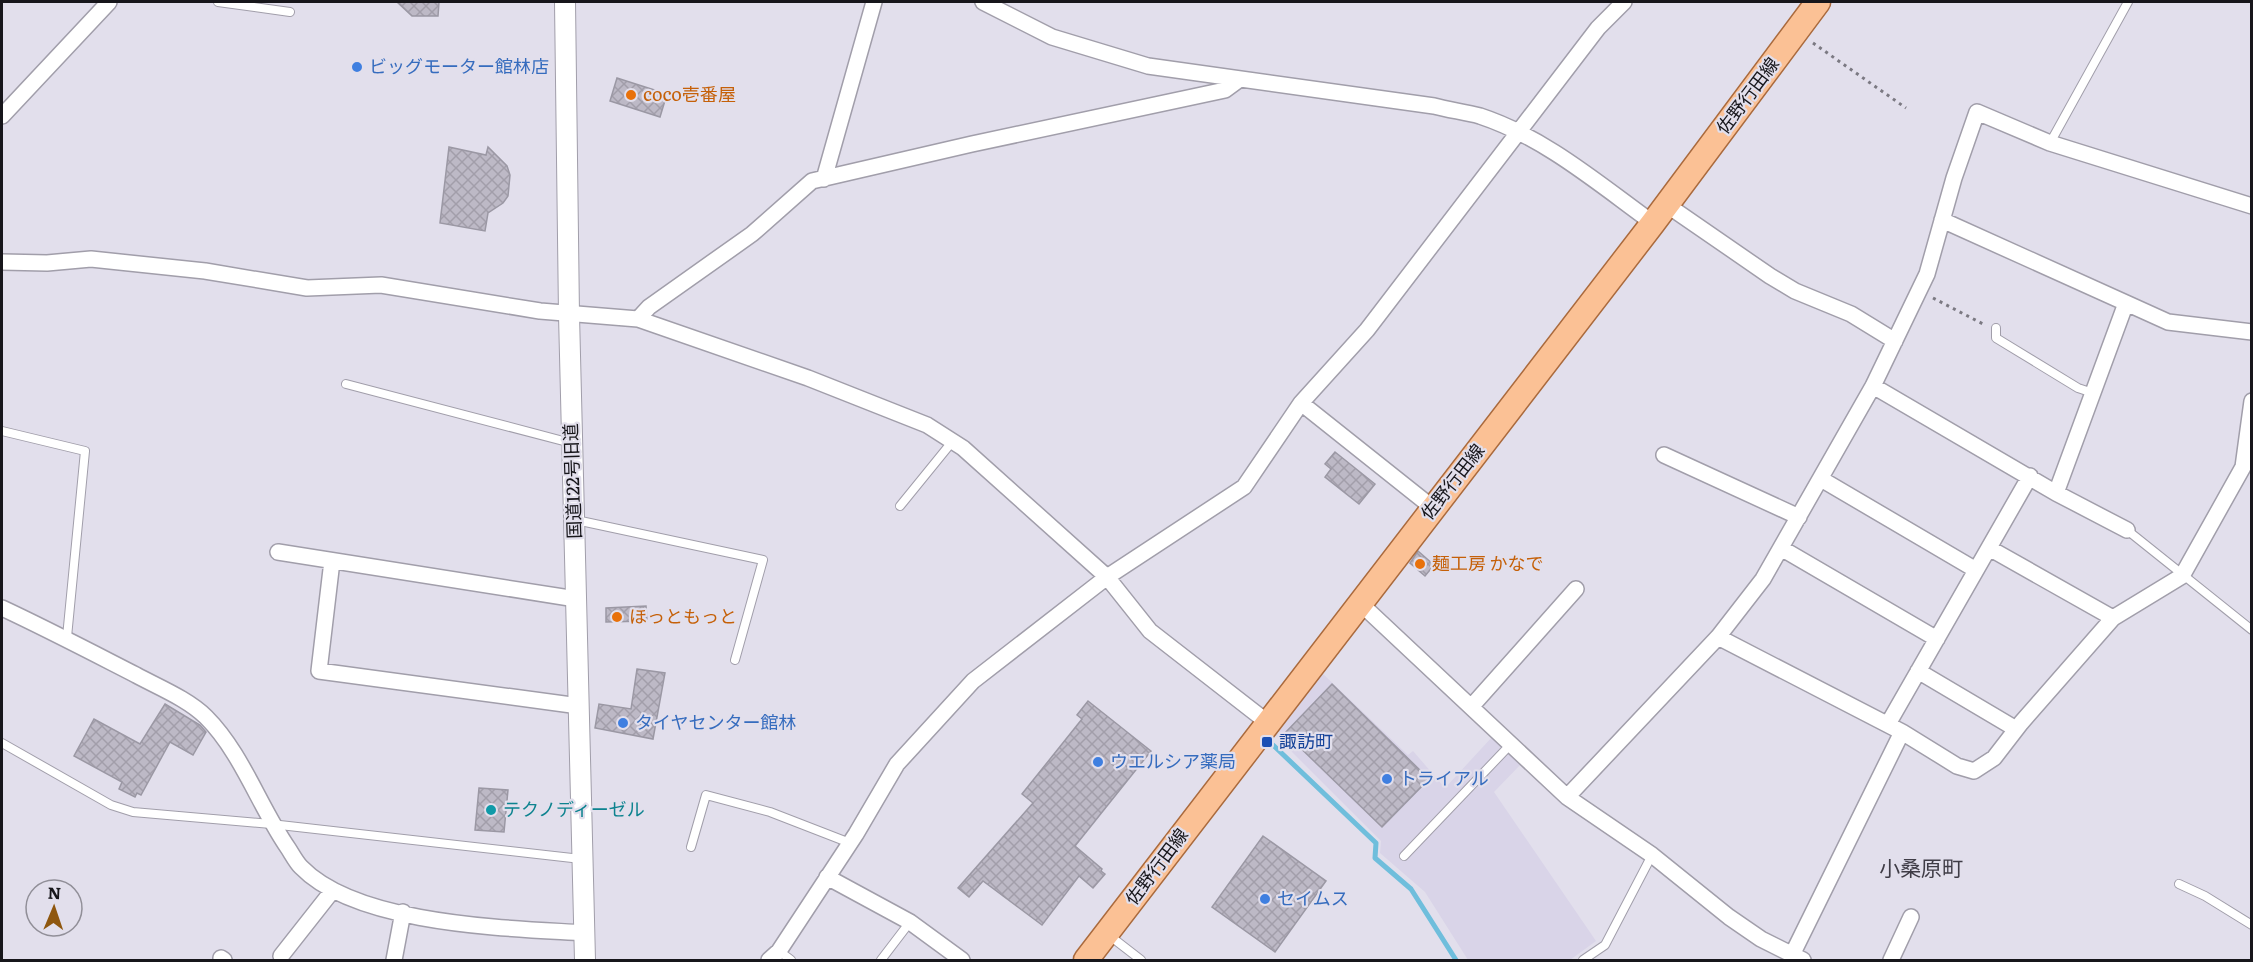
<svg xmlns="http://www.w3.org/2000/svg" width="2253" height="962" font-family="Literata,'Noto Sans JP',serif">
	<defs>
		<pattern id="building-cross-hatch" width="8" height="8" patternUnits="userSpaceOnUse" patternTransform="scale(1.5)"><rect width="8" height="8" fill="#bdb9c6"/><path d="M0 0l8 8M0 8l8-8" fill="none" stroke="#a29eaa"/></pattern>
	</defs>
	<rect width="100%" height="100%" fill="#e2dfec"/>
	<path fill="#d9d4e8" d="M1322,673l86,82 5,-4 32,37 48,-52 30,26 -29,30 102,149 -26,19h-102l-43,-68 -45,-39 1,-12 -107,-107z"/>
	<g fill="none" stroke-linecap="round" stroke-linejoin="round">
		<path stroke="#6fbedc" stroke-width="5" d="M1273,745l103,98 -1,15 36,31 45,71"/>
	</g>
	<path fill="url(#building-cross-hatch)" stroke="#9b98a4" stroke-width="1.5" d="M397,2h42l-1,14h-26z
		M617,78l50,16 -7,23 -50,-16z
		M449,147l37,8 2,-8 19,19 3,9 -2,21 -5,7 -15,10 -3,18 -45,-8z
		M1335,452l40,32 -16,20 -34,-27 6,-8 -6,-5z
		M1418,551l16,14 -9,11 -15,-13z
		M646,606l1,15 -41,1v-14z
		M637,669l28,4 -12,66 -58,-11 4,-24 32,5z
		M1332,684l97,95 -47,48 -97,-94z
		M1088,701l63,50 -76,95 27,23 -1,2 4,3 -12,14 -14,-12 -37,49 -59,-44 -14,16 -11,-9 75,-85 -11,-9 60,-75 -5,-4z
		M165,704l35,21 6,7 -13,23 -23,-13 -29,53 -4,-2 -2,4 -16,-8 3,-7 -48,-26 20,-37 46,25z
		M479,788l29,2 -4,42 -29,-2z
		M1263,836l63,45 -51,71 -63,-45z"/>
	<g fill="none" stroke-linecap="round" stroke-linejoin="round">
		<g stroke="#a19eaa" stroke-width="10">
			<path id="service" d="M218,2l72,10
				M2050,143l78,-141
				M1996,328v10l82,50 15,5
				M346,384l225,59
				M2,431l83,20 -18,186
				M900,506l52,-64
				M576,520l187,40 -28,100
				M2127,530l125,100
				M2,743l109,62 22,7 138,12 310,35
				M691,847l15,-52 64,17 80,31
				M1404,856l107,-112
				M2179,884l26,12 47,29
				M1110,936l31,24
				M779,951l12,9
				M881,960l29,-38
				M1583,960l22,-15 47,-90"/>
		</g>
		<g stroke="#a19eaa" stroke-width="18">
			<path id="minor" d="M983,2l69,35 96,29 286,40c15,4 31,6 46,10 64,21 119,68 173,107
				M2,116l107,-114
				M824,179l50,-177
				M1667,205l103,71 25,15 56,23 44,27
				M1942,220l184,83 -70,190
				M2,262l45,1 44,-4 114,12 102,17 74,-3 159,26 98,8 170,59 119,47 36,23 144,129 43,54 117,91
				M2126,303l42,19 84,10
				M638,319l11,-12 103,-73 60,-53 160,-37 253,-54 15,-11
				M1873,386l183,107 71,37
				M1301,403l132,105
				M1664,455l135,62
				M1821,479l155,91
				M1781,548l156,91
				M1989,548l124,70
				M278,552l298,47
				M332,561l-13,110 260,35
				M1360,603l207,194 85,58 77,62 32,22 42,21
				M2,608c45,21 89,44 134,67 22,12 52,24 70,42 36,36 53,89 82,131 4,6 8,14 13,19 56,58 206,61 283,66
				M1718,637l184,95 55,34 17,5 20,-13 27,-35 92,-105 69,-42 61,-109 9,-66
				M1918,671l98,58
				M1471,707l105,-118
				M1888,724l142,-248
				M1567,797l151,-160 45,-58 110,-193 54,-112 27,-96 23,-66 73,31 202,63
				M827,877l83,45 52,38
				M1792,955l110,-223
				M281,956l52,-66
				M221,958l3,2
				M394,960l9,-48
				M769,960l10,-9 77,-117 41,-70 76,-83 134,-104 137,-90 57,-84 66,-73 231,-302 26,-26
				M1891,960l20,-43"/>
		</g>
		<g stroke="#a19eaa" stroke-width="22">
			<path id="tertiary" d="M565,2l4,313 16,645"/>
		</g>
		<g stroke="#aa6a3d" stroke-width="27">
			<path id="primary" d="M1086,960l567,-737 165,-221"/>
		</g>
		<path stroke="#7b7982" stroke-width="3" stroke-dasharray="3 4.5" stroke-linecap="butt" d="M1813,43l93,65
			M1933,298l52,27"/>
		<use href="#service" stroke="#fff" stroke-width="8"/>
		<use href="#minor" stroke="#fff" stroke-width="15"/>
		<use href="#tertiary" stroke="#fff" stroke-width="20"/>
		<use href="#primary" stroke="#fbc195" stroke-width="24"/>
	</g>
	<g fill="#3f7fe0" stroke="#e2dfec" stroke-width="2">
		<circle cx="357" cy="67" r="6"/>
		<circle cx="623" cy="723" r="6"/>
		<circle cx="1098" cy="762" r="6"/>
		<circle cx="1387" cy="779" r="6"/>
		<circle cx="1265" cy="899" r="6"/>
	</g>
	<g fill="#e8710a" stroke="#e2dfec" stroke-width="2">
		<circle cx="631" cy="95" r="6"/>
		<circle cx="1420" cy="564" r="6"/>
		<circle cx="617" cy="617" r="6"/>
	</g>
	<rect fill="#1a4fb4" stroke="#e2dfec" stroke-width="2" x="1261" y="736" width="12" height="12" rx="3"/>
	<circle fill="#0f9aa8" stroke="#e2dfec" stroke-width="2" cx="491" cy="810" r="6"/>
	<g text-anchor="middle" stroke-width="4.5" stroke-linejoin="round" paint-order="stroke">
		<g font-size="18" fill="#366cbe" stroke="#e2dfec" text-anchor="start">
			<text x="369" y="73">ビッグモーター館林店</text>
			<text x="635" y="729">タイヤセンター館林</text>
			<text x="1110" y="768">ウエルシア薬局</text>
			<text x="1399" y="785">トライアル</text>
			<text x="1277" y="905">セイムス</text>
		</g>
		<g font-size="18" fill="#c56008" stroke="#e2dfec" text-anchor="start">
			<text x="643" y="101">coco壱番屋</text>
			<text x="1432" y="570">麺工房 かなで</text>
			<text x="629" y="623">ほっともっと</text>
		</g>
		<g font-size="18" fill="#17161b" stroke="#e2dfec">
			<text transform="translate(1748 96) rotate(-53)" y="6">佐野行田線</text>
			<text transform="translate(573 481) rotate(-92)" y="6">国道122号旧道</text>
			<text transform="translate(1453 482) rotate(-52)" y="6">佐野行田線</text>
			<text transform="translate(1157 867) rotate(-53)" y="6">佐野行田線</text>
		</g>
		<g font-size="18" fill="#164399" stroke="#e2dfec" text-anchor="start">
			<text x="1279" y="748">諏訪町</text>
		</g>
		<g font-size="18" fill="#0d838f" stroke="#e2dfec" text-anchor="start">
			<text x="503" y="816">テクノディーゼル</text>
		</g>
		<g font-size="21" fill="#3f3c46" stroke="#e2dfec">
			<text x="1921" y="876">小桑原町</text>
		</g>
	</g>
	<rect width="2253" height="962" fill="none" stroke="#17161b" stroke-width="6"/>
	<g transform="translate(54 908) rotate(2)"><circle r="28" fill="#e2dfec" stroke="#918f98" stroke-width="1.5"/>
	<path d="M0-4.5L10 22L0 15L-10 22Z" fill="#8f570f"/>
	<text y="-9" font-size="16" font-weight="bold" text-anchor="middle" fill="#17161b">N</text>
	</g>
</svg>
